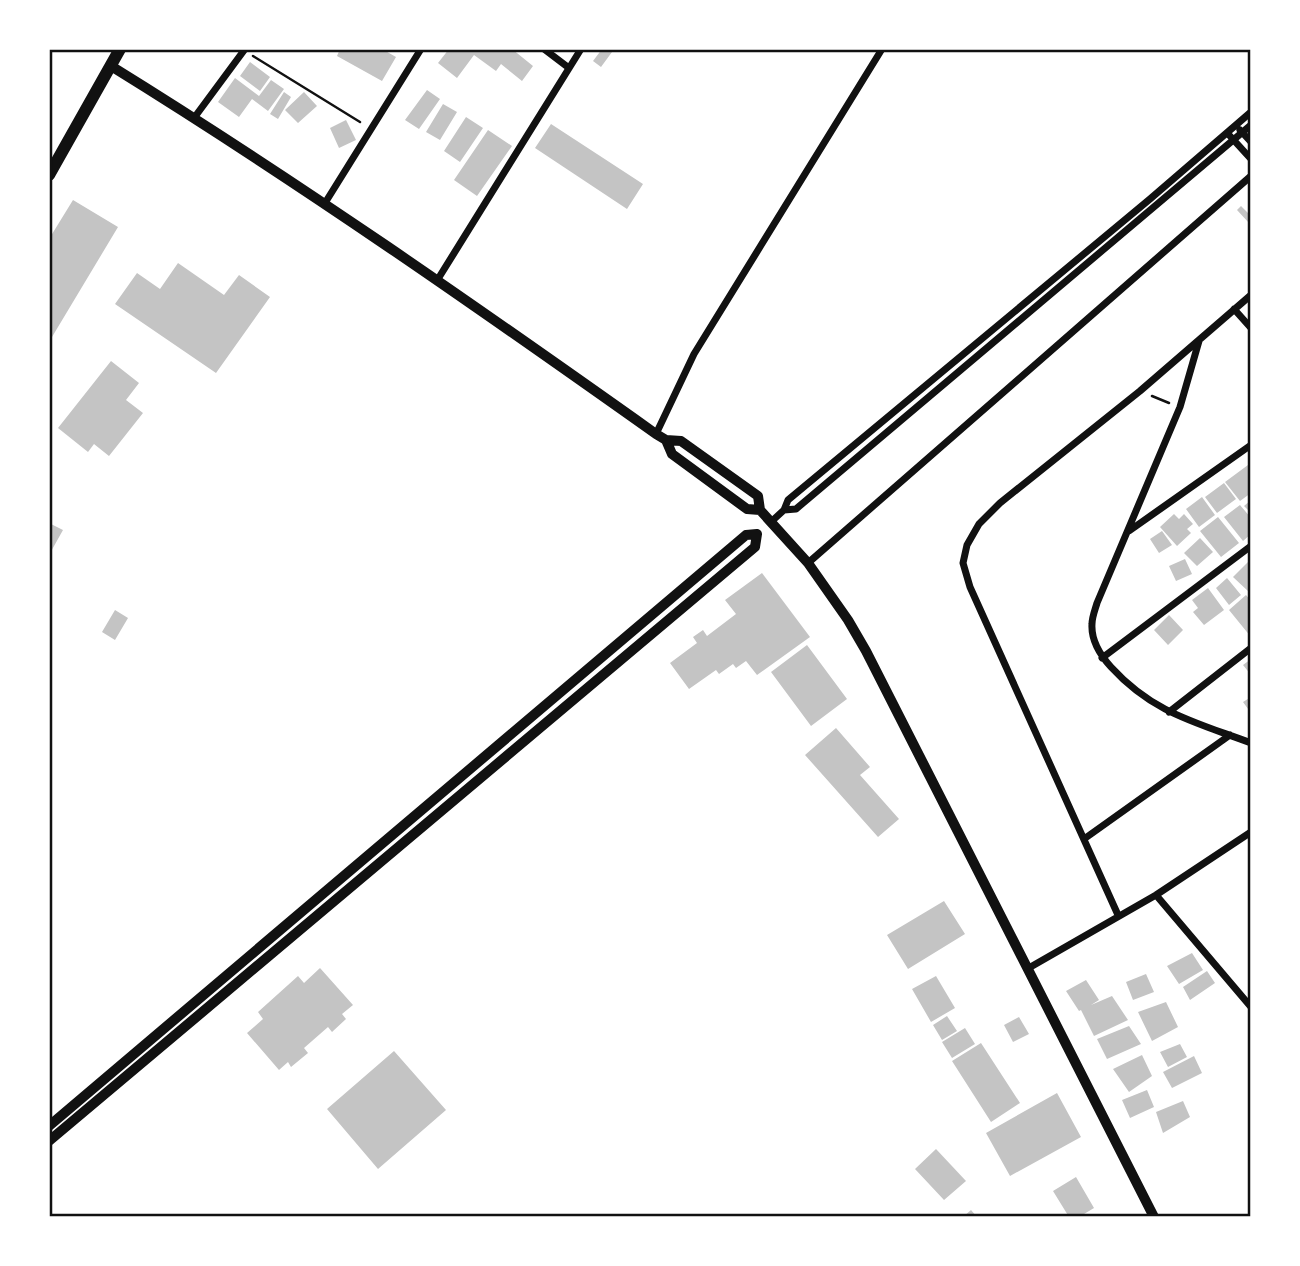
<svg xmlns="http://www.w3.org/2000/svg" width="1300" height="1266" font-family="Signika,sans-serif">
	<rect width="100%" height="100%" fill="#fff"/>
	<path fill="#c4c4c4" d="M340,49h42l14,8 -14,24 -45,-25z
		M449,49h63l21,17 -11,15 -21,-17 -5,7 -22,-16 -17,23 -19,-15z
		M602,49l10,3 -11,15 -8,-6z
		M250,62l20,15 -10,14 -20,-15z
		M235,78l24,18 12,-16 13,9 -16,22 -16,-12 -13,18 -21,-15z
		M427,90l13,9 -21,30 -14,-9z
		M284,92l7,5 -13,22 -8,-5z
		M304,92l13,14 -19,17 -13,-13z
		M443,104l14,8 -17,28 -14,-8z
		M466,117l17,11 -23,34 -16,-11z
		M346,120l10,20 -17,8 -9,-20z
		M551,124l92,60 -16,25 -92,-61z
		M488,130l24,16 -35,50 -23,-16z
		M73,200l45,27 -69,115v-103z
		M1241,206l10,10 -2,7 -12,-13z
		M178,263l46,32 15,-20 31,22 -54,76 -101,-69 22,-31 23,16z
		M111,361l28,22 -13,17 17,13 -34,43 -15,-12 -6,8 -30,-24z
		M1248,465l3,4v24l-11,8 -15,-19z
		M1224,483l12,16 -19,14 -12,-16z
		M1202,497l13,18 -16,12 -13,-18z
		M1251,500v13l-7,-7z
		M1240,505l11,13v16l-8,7 -19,-24z
		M1174,514l5,5 5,-5 9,10 -6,5 4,4 -14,13 -17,-19z
		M1218,517l21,26 -18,14 -21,-26z
		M49,523l14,7 -14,25z
		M1162,531l10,14 -13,8 -9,-14z
		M1200,538l13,14 -16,14 -13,-13z
		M1185,559l7,15 -16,7 -7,-15z
		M1251,559v31l-2,2 -16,-15z
		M762,573l48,64 -53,38 -11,-14 -10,7 -3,-4 -14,10 -3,-4 -27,19 -19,-26 27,-20 -4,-6 10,-7 4,6 29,-22 -11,-14z
		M1227,578l14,17 -12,10 -13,-17z
		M1208,588l16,22 -20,15 -11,-13 5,-4 -6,-8z
		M1246,595l5,6v36l-22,-27z
		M115,610l13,8 -13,22 -13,-8z
		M1169,615l14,15 -15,15 -14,-15z
		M807,645l40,54 -36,27 -40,-54z
		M1251,659v16l-8,-10z
		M1251,697v16l-8,-11z
		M836,728l34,39 -10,8 39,44 -21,18 -73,-82z
		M944,901l21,33 -57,35 -21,-34z
		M1192,953l11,17 -24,14 -12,-18z
		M320,968l33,37 -11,9 4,5 -14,13 -4,-5 -24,21 4,5 -17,14 -3,-5 -9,8 -32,-37 16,-14 -5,-7 40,-36 6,7z
		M1207,971l8,12 -25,17 -7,-13z
		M1146,974l8,18 -21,8 -7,-18z
		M936,976l19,32 -24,14 -19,-33z
		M1086,980l13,20 -8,5 21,-9 16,24 -34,16 -13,-26 -2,1 -13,-20z
		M1166,1002l12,25 -26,14 -14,-29z
		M947,1016l10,15 -15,9 -9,-15z
		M1019,1017l10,17 -16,8 -9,-17z
		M1129,1026l12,18 -34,15 -10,-20z
		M965,1028l10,16 -23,14 -10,-16z
		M981,1043l39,60 -29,19 -39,-61z
		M1180,1044l7,13 -19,10 -8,-15z
		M394,1051l52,59 -68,59 -51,-60z
		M1142,1055l10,21 -23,16 -16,-23z
		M1194,1056l8,17 -30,15 -9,-16z
		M1147,1090l7,17 -24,11 -8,-18z
		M1057,1093l24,44 -71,39 -24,-43z
		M1183,1101l7,16 -27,16 -7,-21z
		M936,1149l30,32 -22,19 -29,-31z
		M1076,1177l18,31 -15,9h-10l-16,-26z
		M971,1210l6,7h-14z"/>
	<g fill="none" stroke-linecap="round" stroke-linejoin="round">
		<path stroke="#111" stroke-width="2.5" d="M253,56l107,66
			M1152,396l17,7"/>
		<path stroke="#111" stroke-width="7" d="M544,49l25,19
			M194,118l51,-69
			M1240,130l11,12
			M1230,136l21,23
			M325,203l96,-154
			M438,279l143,-230
			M1234,309l17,19
			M1199,341l-19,66 -83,196c-2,7 -5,14 -5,21 -1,16 9,32 19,43 42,46 84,55 140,76
			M656,434l38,-80 188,-305
			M784,510l12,-1 455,-384
			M772,521l12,-11 4,-10 362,-301 101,-87
			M1129,531l122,-86
			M808,563l443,-387
			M1102,658l149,-112
			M1169,712l82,-64
			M1084,839l146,-104
			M1156,895l95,112
			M1118,915l-148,-328 -7,-24 4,-18 12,-21 21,-21 140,-112 111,-96
			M1027,969l129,-74 95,-63"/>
		<path stroke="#111" stroke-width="10" d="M111,66c186,115 366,241 545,368l10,6 15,1 77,55 2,14 48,53 40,57 18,31 288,566
			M666,440l6,14 75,55 13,1
			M49,1126l697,-591 11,-1
			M49,1141l706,-594 2,-13"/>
		<path stroke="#111" stroke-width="12" d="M49,175l71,-126"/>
	</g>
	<rect width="1300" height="1266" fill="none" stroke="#ffffff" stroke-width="102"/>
	<rect x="51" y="51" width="1198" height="1164" fill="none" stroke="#111" stroke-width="2.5"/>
</svg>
